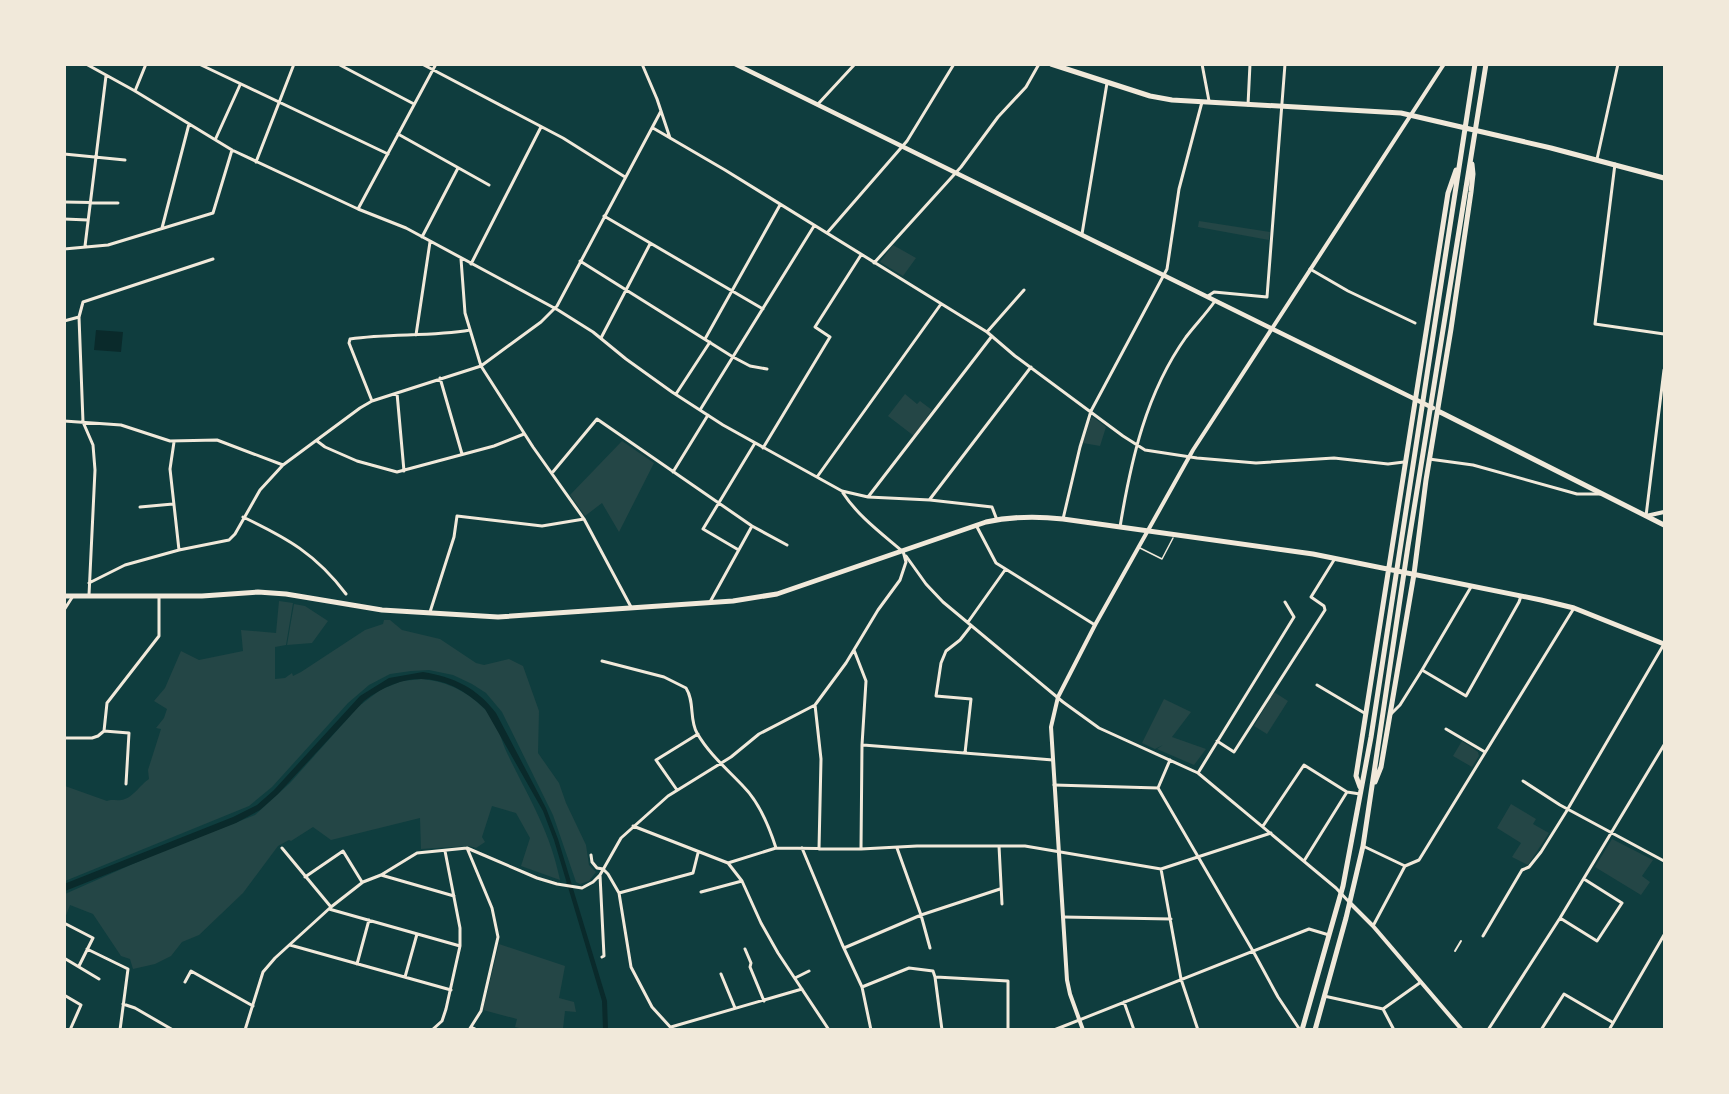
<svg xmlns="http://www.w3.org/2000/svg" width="1729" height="1094" font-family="Lato,sans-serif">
	<rect width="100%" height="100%" fill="#0f3d3e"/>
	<path fill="#244646" d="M1199,221l71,11 -1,8 -71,-13z
		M893,245l23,13 -13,18 -23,-14z
		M905,394l12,10 3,-3 12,9 -18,26 -26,-20z
		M1093,417l13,10 -6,19 -17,-3 8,-25z
		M622,441l32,22 -35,69 -17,-29 -17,13 -15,-21z
		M279,601l14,2 -7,42 -11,2v32l10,-1 7,-5 1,3 8,-4 64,-42 18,-6 1,-4h6l12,10 38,9 36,24 8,2 25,-6 14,7 16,45 -1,42 21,30 7,20 20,42 3,20 7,7 -7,9 -9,3 -4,-2 -23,-67 -51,-103 -16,-19 -14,-9 -19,-9 -24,-5 -18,1 -21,3 -21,11 -21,18 -76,84 -23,19 -184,75v-95l42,15c5,-2 9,0 14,-1 11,-1 19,-15 28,-21l-1,-9 13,-41 -5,-1 8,-10 3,-9 -13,-8 11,-13 16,-37 18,9 44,-9 -2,-21 35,3z
		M294,604l11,2 23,15 -16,22 -25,2z
		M422,679c28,3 49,14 68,36 8,9 11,26 17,38 21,44 43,77 53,127l-39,-14 9,-28 -14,-25 -24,-7 -10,31 3,5 -9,6 -7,-2 -48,3 -1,-31 -89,22 -18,-13 -22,14 -2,-1 -11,6 -35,47 -44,42 -17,7 -11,14 -16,8 -22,5 -3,-10 -9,-3 -28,-42 -23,-9 -5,13v-24l95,-42 95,-37 35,-32 68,-76 22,-17 22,-9z
		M1274,692l14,9 -21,33 -13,-8z
		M1164,699l27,13 -19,25 34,12 -12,16 -37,-16 6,-4 -8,4 -13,-6z
		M1462,741l16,11 1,4 -7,11 -19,-11z
		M1511,804l25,15 -3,5 16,9 -21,32 -16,-8 9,-14 -24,-15z
		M1612,839l41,21 -11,16 8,6 -9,13 -46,-28z
		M499,944l66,22 -6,32 15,4 2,10 -11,-1 -2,18h-40l-8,-2 2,-8 -34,-9z"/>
	<path fill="#0a2a2b" d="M96,330l27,2 -2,20 -27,-2z
		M423,672c31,5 54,16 73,41l50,95 12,31 49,162 1,28h-5l-1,-28 -48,-161 -11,-29 -58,-102c-38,-37 -79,-40 -121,-8l-86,93 -18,16 -24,13 -171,68 -1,-7 169,-67 24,-12 17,-15 86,-94 29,-18z"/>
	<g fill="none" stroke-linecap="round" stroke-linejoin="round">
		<path stroke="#f1e9da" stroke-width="1.5" d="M1140,548l22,11 11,-21"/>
		<path stroke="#f1e9da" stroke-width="2" d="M1455,951l6,-10"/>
		<path stroke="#f1e9da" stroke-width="3" d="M86,64l49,27 97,59 126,59 48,19 152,82 35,22 33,27 46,33 51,33 119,66 26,6 62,3 62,7 5,13
			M199,64l189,90
			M338,64l76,40
			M422,64l141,74 62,39
			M642,64l15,35 13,39
			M1202,64l7,37
			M135,91l11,-27
			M818,104l37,-40
			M1248,105l2,-41
			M653,128l72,42 262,162 28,24 108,80 22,14 52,8 59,5 78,-5 54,6 16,-2
			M398,134l91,51
			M216,138l24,-53
			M64,154l61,6
			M1597,159l21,-95
			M256,162l38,-98
			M1615,164l-20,160 69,10
			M64,202l54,1
			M358,209l78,-145
			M604,216l159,93
			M64,219l24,1
			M162,228l27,-104
			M827,233l80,-92 47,-77
			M1082,234l25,-151
			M422,237l36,-69
			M85,246l21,-170
			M64,249l44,-4 105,-32 19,-63
			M461,259l4,54 16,53 52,81 51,72 47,88
			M580,261l153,96 17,9 17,3
			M874,263l87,-96 37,-50 28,-30 13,-23
			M471,264l70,-137
			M1310,269l38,22 67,32
			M1208,296l6,-4 53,5 18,-233
			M64,321l15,-4
			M987,332l37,-42
			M416,335l14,-93
			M601,338l49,-94
			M705,339l75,-134
			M440,378l22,76
			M397,393l7,78
			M676,394l34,-52
			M372,401l-23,-58 1,-4c40,-6 80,-2 120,-9
			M700,410l114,-184
			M64,421l57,4 49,16 47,-1 66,25
			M317,441l8,6 32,14 40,11 97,-26 30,-12
			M174,442l-4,27 9,81
			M763,448l67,-111 -15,-10 46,-72
			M1429,459l44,6 104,29h23
			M673,472l35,-57
			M552,473l45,-54 155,107 35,19
			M817,477l124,-173
			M843,493c15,23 38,40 59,58
			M868,497l124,-161
			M930,499l101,-132
			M140,507l33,-3
			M1646,516l18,-146
			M243,517c44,21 73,37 103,77
			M1063,519l17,-72 11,-36 76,-142 12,-80 23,-87
			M976,525l20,38 99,62
			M1120,527c11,-67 26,-134 66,-190 9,-12 20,-23 29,-36
			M737,549l-34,-20 52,-86
			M906,556l20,28 17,18 120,100 36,26 99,45 138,115 14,15
			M89,583l36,-18 54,-15 50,-10 6,-6 25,-44 23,-25 77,-57 12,-7 109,-35 60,-44 16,-16 104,-195
			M89,595l6,-125 -2,-25 -10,-23 -4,-105 4,-15 130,-43
			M710,602l42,-76
			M64,610l9,-14
			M430,612l24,-75 3,-21 85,10 42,-7
			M968,622l37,-52
			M854,650l12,31 -4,64 -1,104
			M602,661l62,16 22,11c9,14 3,31 11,45 12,21 30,36 46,53 16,16 26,40 33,62
			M1422,670l44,26 53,-94 2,-6
			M1317,685l49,29
			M815,705l6,54 -2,90
			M1391,714l9,-9 22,-35 49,-83
			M1446,729l39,23
			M104,731l25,2 -3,51
			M64,738h28l6,-2 6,-5 3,-28 52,-67v-40
			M1217,741l17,11 91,-142 -1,-4 -13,-9 23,-37
			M863,745l190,15
			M965,753l6,-54 -35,-3 5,-33 5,-12 14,-11 11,-14
			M1198,773l96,-156 -9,-15
			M1523,781l37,24 104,56
			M1054,785l104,3 95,163 25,46 22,33
			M1158,788l12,-28
			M677,790l-21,-30 42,-26
			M633,826l95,37 14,18 19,42 17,30 51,77
			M1263,826l41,-61 43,27
			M999,846l3,58
			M1363,846l42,20
			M282,848l49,59
			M467,848l25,60 6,29 -17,74 -12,19
			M802,848l40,96 20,43 9,43
			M897,848l24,67 9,33
			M591,855l1,7 5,6 6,1 5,5 11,19 12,74 21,40 21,23
			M1304,861l43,-69 13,2
			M728,863l48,-15 85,1 56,-3h108l136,23 110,-36
			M1161,869l20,110 17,51
			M381,875l73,21
			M600,875l4,81 -2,1
			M305,877l38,-26 19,31
			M701,892l41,-11
			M619,893l74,-20 5,-20
			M329,909l131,37
			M1063,917l108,2
			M1560,918l37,23 25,-38 -38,-24
			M64,923l29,15 -14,28
			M1373,926l32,-60 14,-6 155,-252
			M1483,936l39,-66 7,-3 12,-15 25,-40 98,-168
			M290,945l161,45
			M844,948l77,-33 79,-26
			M87,949l41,20 -8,61
			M745,949l6,14 -1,4 14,34
			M64,958l35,21
			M357,964l12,-44
			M721,974l14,34
			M405,977l12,-43
			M936,977l72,4v49
			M795,978l14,-7
			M185,982l6,-11 62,35
			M862,987l47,-19 24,3 2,6 7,53
			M64,995l17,10 -11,25
			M1324,996l59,13 11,21
			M1124,1002l10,28
			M123,1004l12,4 38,22
			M1383,1009l38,-27
			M471,1027l6,3
			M671,1027l131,-38
			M245,1030l18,-58 12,-14 56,-51 32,-25 18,-7 36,-22 50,-5 70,30 20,6 25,4 11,-6 7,-7 21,-37 47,-42 63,-39 28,-23 56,-29 31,-42 32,-53 22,-30 6,-18 -3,-11
			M432,1030l10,-9 4,-12 14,-63v-18l-15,-77
			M1054,1030l255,-101 20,6
			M1488,1030l72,-112 104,-173
			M1541,1030l23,-36 48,28
			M1609,1030l55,-95"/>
		<path stroke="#f1e9da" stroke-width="4" d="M1646,516l18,-4
			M1350,903l23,23 89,104
			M1083,1030l-13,-36 -3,-14 -16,-253 7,-30 37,-72 98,-175 251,-386"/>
		<path stroke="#f1e9da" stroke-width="4.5" d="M735,64l698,344"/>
		<path stroke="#f1e9da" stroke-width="5" d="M1051,64l99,32 22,4 229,13 150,35 113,30
			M1438,411l226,114
			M64,596h138l56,-4 28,2 96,16 116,7 235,-16 44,-7 209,-72c27,-6 50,-6 77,-3l250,35 228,46 33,8 90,36
			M1375,782l6,-15 33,-193 12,-94 25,-151 20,-137 2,-18 -1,-10
			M1360,787l-4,-11 92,-583 8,-23
			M1302,1030l41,-144 28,-149 104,-673
			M1315,1030l31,-112 17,-72 45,-300 78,-482"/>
	</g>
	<rect width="1729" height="1094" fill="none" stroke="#f1e9da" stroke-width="132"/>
</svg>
